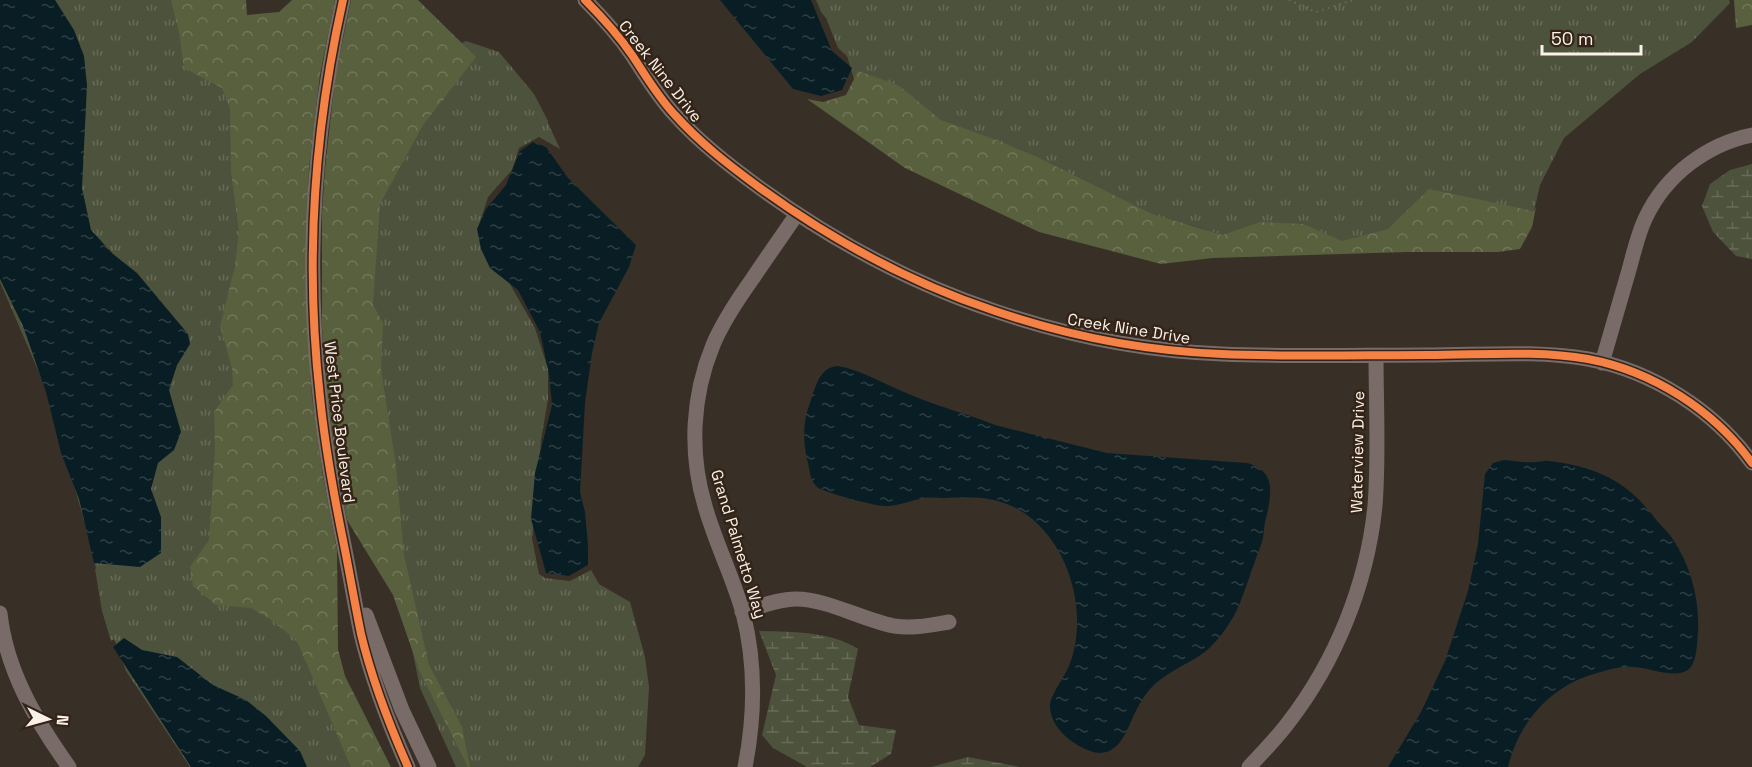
<svg xmlns="http://www.w3.org/2000/svg" width="1752" height="767" font-family="'Space Grotesk',sans-serif">
	<defs>
		<pattern id="grass-tufts" width="24" height="20" patternUnits="userSpaceOnUse" patternTransform="scale(1.5)"><rect width="24" height="20" fill="#4d523c"/><path d="M3 7l-1-3M5 7V3M7 7l1-3M15 17l-1-3M17 17v-4M19 17l1-3" fill="none" stroke="#686b58"/></pattern>
		<pattern id="forest-crowns" width="20" height="18" patternUnits="userSpaceOnUse" patternTransform="scale(1.5)"><rect width="20" height="18" fill="#59603e"/><path d="M2 6a3 3 0 1 1 6 0M12 15a3 3 0 1 1 6 0" fill="none" stroke="#72775a"/></pattern>
		<pattern id="wetland-marsh" width="20" height="14" patternUnits="userSpaceOnUse" patternTransform="scale(1.5)"><rect width="20" height="14" fill="#4d523c"/><path d="M1 5h8M5 5V1M11 12h8M15 12V8" fill="none" stroke="#686b58"/></pattern>
		<pattern id="water-ripples" width="26" height="14" patternUnits="userSpaceOnUse" patternTransform="scale(1.5)"><rect width="26" height="14" fill="#091e24"/><path d="M2 4q2-2 4 0t4 0M15 11q2-2 4 0t4 0" fill="none" stroke="#2e3f44"/></pattern>
	</defs>
	<rect width="100%" height="100%" fill="#382f27"/>
	<path fill="url(#grass-tufts)" d="M0,0h185l45,90 55,517 78,160h-173l-64,-96 -12,-32 -3,2 -9,-30 -7,-42h1l-5,-24 -44,-154 -47,-109z
		M816,0h913l1,3 -38,39 -52,32 -76,64 -24,47 -6,26 -70,-14 -108,48 -133,-10 -33,-10 -77,-15 -257,-124 -9,-30 -9,-8 -12,-30 -5,-6z
		M466,41l33,11 35,42 14,27v2l12,26 -21,-12 -20,11 -7,22 -24,27 -10,31 57,100 13,41v30l-7,41 -4,61 -5,37 7,36 6,4 25,3 21,-11 8,14 31,18 15,55 4,30 -4,68 -7,12h-182l-36,-79 -14,-69 -51,-472 76,-89z"/>
	<path fill="url(#forest-crowns)" d="M171,0h75l1,15 32,-3 13,-12h43l-15,75 -11,93 -3,91 1,69 5,69 11,79 14,74 1,99 7,27 46,91h-40l-54,-126 -24,-20 -22,-13 -35,-3 -23,-19 -3,-19 19,-27 6,-93 -1,-35 19,-27 -1,-17 -12,-42 15,-60 4,-35 -8,-59 -1,-64 -8,-20 -38,-20 -5,-36z
		M351,0h67l58,57 -53,68 -43,79 -7,100 10,20 -2,45 15,97 8,89 25,110 33,62 8,40h-2l-49,-97 -26,-75 -46,-75 -9,-45 -11,-79 -5,-69v-114l3,-44 10,-91z
		M1734,0h18v25l-16,3z
		M858,71l40,14 43,35 55,20 39,16 117,58 71,21 37,-13 43,2 39,17 46,-12 41,-40 105,22 2,-4 -4,20 -12,22 -22,3h-91l-194,6 -52,6 -122,-32 -134,-64 -98,-69 16,3 23,-7z"/>
	<path fill="url(#wetland-marsh)" d="M1752,164v95l-16,-3 -23,-24 -11,-26 8,-22 20,-14z
		M759,631c32,1 71,0 99,18l-10,48 11,28 37,5 -5,24 -21,13h-63l-34,-19 -11,-13 14,-60z
		M968,757l52,10h-89z"/>
	<path fill="url(#water-ripples)" d="M0,0h55l19,30 10,26 3,29 -5,103 9,42 22,24 24,19 51,61 2,10 -13,21 -8,25 12,42 -7,18 -16,13 -7,26 10,28v36l-21,14 -46,-4 -15,-64 -18,-46 -15,-61 -23,-66 -23,-47z
		M720,0h91l21,51 20,17 -10,22 -21,6 -28,-7z
		M533,142l13,5 22,31 68,67 -7,22 -30,56 -7,30 -7,50 -5,89 5,20 3,33v20l-19,11 -23,-3 -15,-54 4,-46 17,-68 -3,-31 -9,-42 -22,-42 -28,-22 -9,-19 -4,-20 9,-20 20,-24 14,-34z
		M838,366c24,4 50,20 73,29 28,12 57,19 84,30l112,28 140,10c12,3 22,10 23,24 1,10 -2,24 -5,35 -1,6 -1,13 -3,20 -8,20 -14,41 -22,61 -8,20 -26,45 -44,55 -17,10 -33,17 -46,31 -7,8 -12,17 -16,26 -8,17 -16,43 -41,37 -19,-6 -42,-23 -43,-45 -1,-10 15,-31 19,-41 20,-50 2,-119 -42,-151 -26,-19 -53,-19 -83,-17 -6,0 -13,-1 -20,0 -13,2 -27,9 -40,8 -9,0 -62,-14 -67,-19 -7,-7 -7,-15 -9,-24 -5,-19 -6,-40 2,-60 5,-15 9,-36 28,-37z
		M1504,460c11,1 21,3 32,2 4,0 9,-2 13,-1 19,2 40,7 57,15 22,11 37,26 51,45 5,5 11,11 15,17 19,27 28,63 26,95 -1,10 -1,27 -8,35 -12,13 -42,-1 -57,-1 -13,-1 -24,3 -36,6 -45,12 -78,48 -89,94h-120l33,-55 24,-51 23,-70 10,-47 7,-70 8,-11z
		M124,638l18,12 35,7 36,28 33,15 20,16 34,35 7,16h-116l-78,-120z"/>
	<g fill="none" stroke-linecap="round" stroke-linejoin="round">
		<path stroke="#706662" stroke-width="2" stroke-dasharray="1.5 4.5" stroke-linecap="butt" d="M1289,0l27,12 37,-12"/>
		<path stroke="#796b68" stroke-width="15" d="M343,0c-29,130 -38,265 -23,397 5,50 14,99 24,148 6,30 11,60 17,89 11,46 28,90 47,133
			M585,0c17,17 34,36 47,55 14,21 26,42 43,60 25,28 55,51 85,73 72,52 150,95 235,123 73,25 150,40 227,43 69,3 138,1 206,1 53,0 108,-5 160,4 64,12 126,51 164,104
			M1602,363c9,-31 18,-62 27,-93 5,-18 9,-37 17,-53 20,-42 61,-73 106,-82
			M742,612c17,-5 36,-13 54,-13 31,0 67,21 98,27 19,3 37,-1 55,-4
			M0,613c6,57 36,108 69,154
			M366,615l36,95 27,57
			M745,767c10,-51 11,-103 -2,-154 -10,-36 -28,-71 -38,-107 -16,-53 -13,-110 8,-161 10,-24 25,-46 40,-67 14,-21 29,-42 44,-64
			M1249,767c13,-14 27,-28 39,-44 48,-62 79,-139 87,-217 4,-50 1,-101 1,-151"/>
		<g stroke="#342417" stroke-width="11">
			<path id="cycleway" d="M343,0c-29,130 -38,265 -23,397 5,50 14,99 24,148 6,30 11,60 17,89 11,46 28,90 47,133
				M585,0c17,17 34,36 47,55 14,21 26,42 43,60 25,28 55,51 85,73 72,52 150,95 235,123 73,25 150,40 227,43 69,3 138,1 206,1 53,0 108,-5 160,4 64,12 126,51 164,104"/>
		</g>
		<use href="#cycleway" stroke="#f48246" stroke-width="8"/>
	</g>
	<g text-anchor="middle" stroke-width="5" stroke-linejoin="round" paint-order="stroke">
		<g font-size="16" fill="#fcf1e8" stroke="#342417">
			<text transform="translate(661 71) rotate(52)" y="6">Creek Nine Drive</text>
			<text transform="translate(1129 328) rotate(9)" y="6">Creek Nine Drive</text>
			<text transform="translate(340 422) rotate(83)" y="6">West Price Boulevard</text>
			<text transform="translate(1357 452) rotate(-89)" y="6">Waterview Drive</text>
			<text transform="translate(739 544) rotate(73)" y="6">Grand Palmetto Way</text>
		</g>
	</g>
	<g transform="translate(48 719) rotate(95)" stroke="#342417" stroke-width="4.5" paint-order="stroke">
	<path d="M0-4.5L10 22L0 15L-10 22Z" fill="#fcf1e8"/>
	<text y="-9" font-size="16" font-weight="bold" text-anchor="middle" fill="#fcf1e8">N</text>
	</g>
	<path d="M1542 45v9h99v-9" fill="none" stroke="#fcf1e8" stroke-width="3"/>
	<text x="1551" y="45" font-size="18" fill="#fcf1e8" stroke="#342417" stroke-width="4.5" paint-order="stroke">50 m</text>
</svg>
